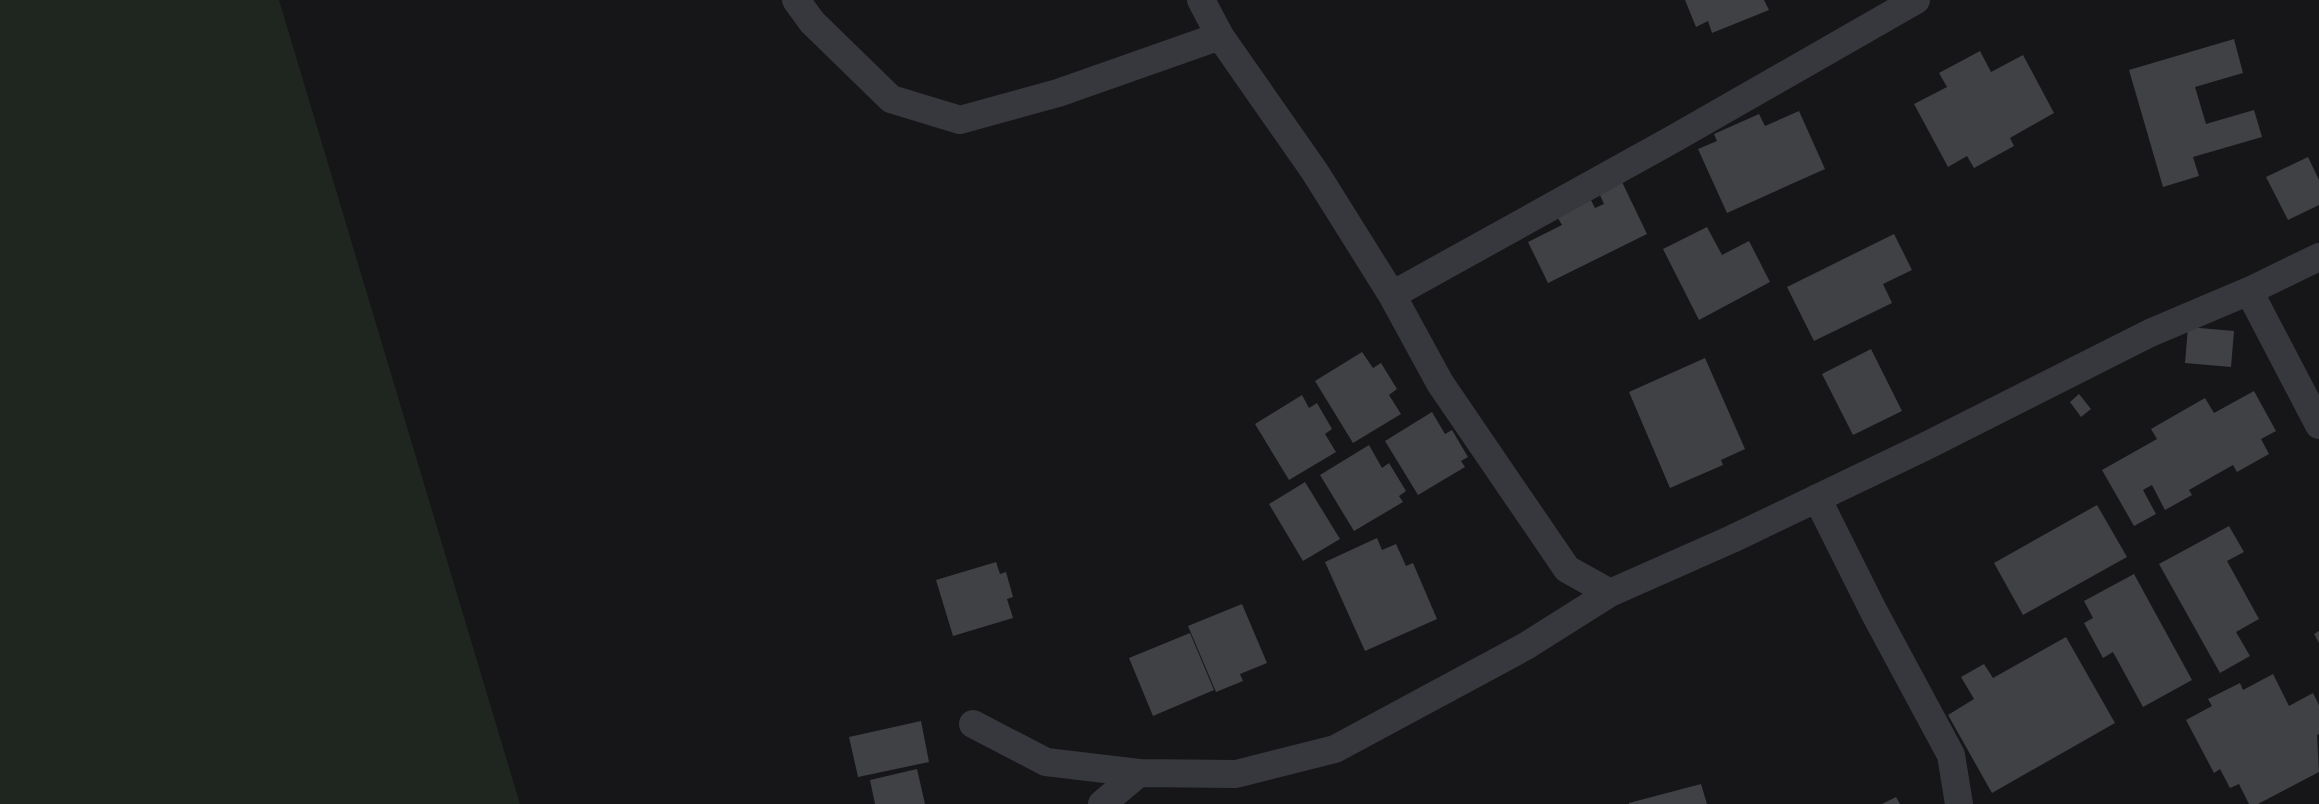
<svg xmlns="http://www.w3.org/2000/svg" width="2319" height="804" font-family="'Work Sans',sans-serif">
	<rect width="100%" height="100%" fill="#161618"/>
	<path fill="#1e261f" d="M0,0h279l241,804h-520z"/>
	<path fill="#404145" d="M1685,0h79l5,10 -57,23 -4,-12 -12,6z
		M2234,39l9,34 -48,14 11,37 48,-14 8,27 -69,20 6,19 -36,11 -34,-117z
		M1980,51l11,21 32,-17 31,58 -44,25 4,8 -40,22 -7,-12 -19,11 -34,-63 33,-17 -8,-14z
		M1799,111l26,58 -98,44 -29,-64 19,-8 -3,-7 45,-20 6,12z
		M2308,157l11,23v25l-31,15 -22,-43z
		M1622,182l25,52 -99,49 -20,-41 34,-17 -7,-12 34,-17 6,12 9,-4 -5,-11z
		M1707,227l15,28 27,-14 21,41 -71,38 -36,-71z
		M1894,234l18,36 -29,14 9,19 -78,38 -27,-54z
		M2188,327l46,4 -3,36 -46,-4z
		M1871,349l31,62 -49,24 -31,-61z
		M1362,352l11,16 8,-5 16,26 -8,6 12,19 -48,29 -38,-62z
		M1705,358l40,91 -24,11 2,5 -53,23 -41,-96z
		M2254,391l22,40 -15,8 8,15 -32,18 -4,-7 -44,25 3,5 -27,15 -13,-25 -9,5 13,24 -22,12 -32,-56 55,-31 -6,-10 54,-31 9,15z
		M2079,394l12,15 -10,8 -11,-15z
		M1302,395l7,13 8,-5 15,26 -7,5 11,18 -47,28 -34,-56z
		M1432,412l13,22 7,-4 16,27 -7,4 4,6 -47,28 -33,-54z
		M1369,445l13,23 7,-5 17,28 -7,5 4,6 -49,29 -34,-56z
		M1305,482l35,57 -37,22 -34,-57z
		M2097,505l30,52 -104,58 -29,-52z
		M2229,526l15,26 -17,9 32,58 -23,13 14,24 -30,17 -61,-109z
		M1377,538l5,12 14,-6 10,22 7,-3 24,56 -72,32 -40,-89z
		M996,562l4,12 6,-2 7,25 -6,2 6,19 -60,18 -17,-56z
		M2134,574l58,106 -49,27 -30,-55 -10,6 -19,-35 9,-5 -9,-17z
		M1242,604l25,59 -27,11 3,7 -27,11 -28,-66z
		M2319,631v12l-5,-9z
		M1190,633l24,57 -61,26 -24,-58z
		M2066,637l49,86 -123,70 -44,-78 26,-16 -13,-22 23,-13 9,14z
		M2273,674l16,32 24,-13 6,12v29l-2,1 2,37 -61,32h-9l-10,-20 -9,4 -10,-19 -6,4 -28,-53 26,-14 -4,-7 32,-16 3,7z
		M921,721l8,41 -71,15 -9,-40z
		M917,769l8,35h-50l-5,-24z
		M1701,784l6,20h-78v-1z
		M1896,797l4,7h-18z"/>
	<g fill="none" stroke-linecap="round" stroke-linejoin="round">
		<path stroke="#37383d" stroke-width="28" d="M796,0l16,22 79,77 69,21 98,-27 162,-57
			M1201,0l19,36 95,136 77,123 48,88 127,186 43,24
			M2249,291l70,134
			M1392,295l283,-157 241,-138
			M1817,498l57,114 77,143 8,49
			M973,724l73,38 93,11
			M1102,804l37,-31 97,1 99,-25 191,-103 84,-53 122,-54 192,-92 226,-114 99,-42 70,-34"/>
	</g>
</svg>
